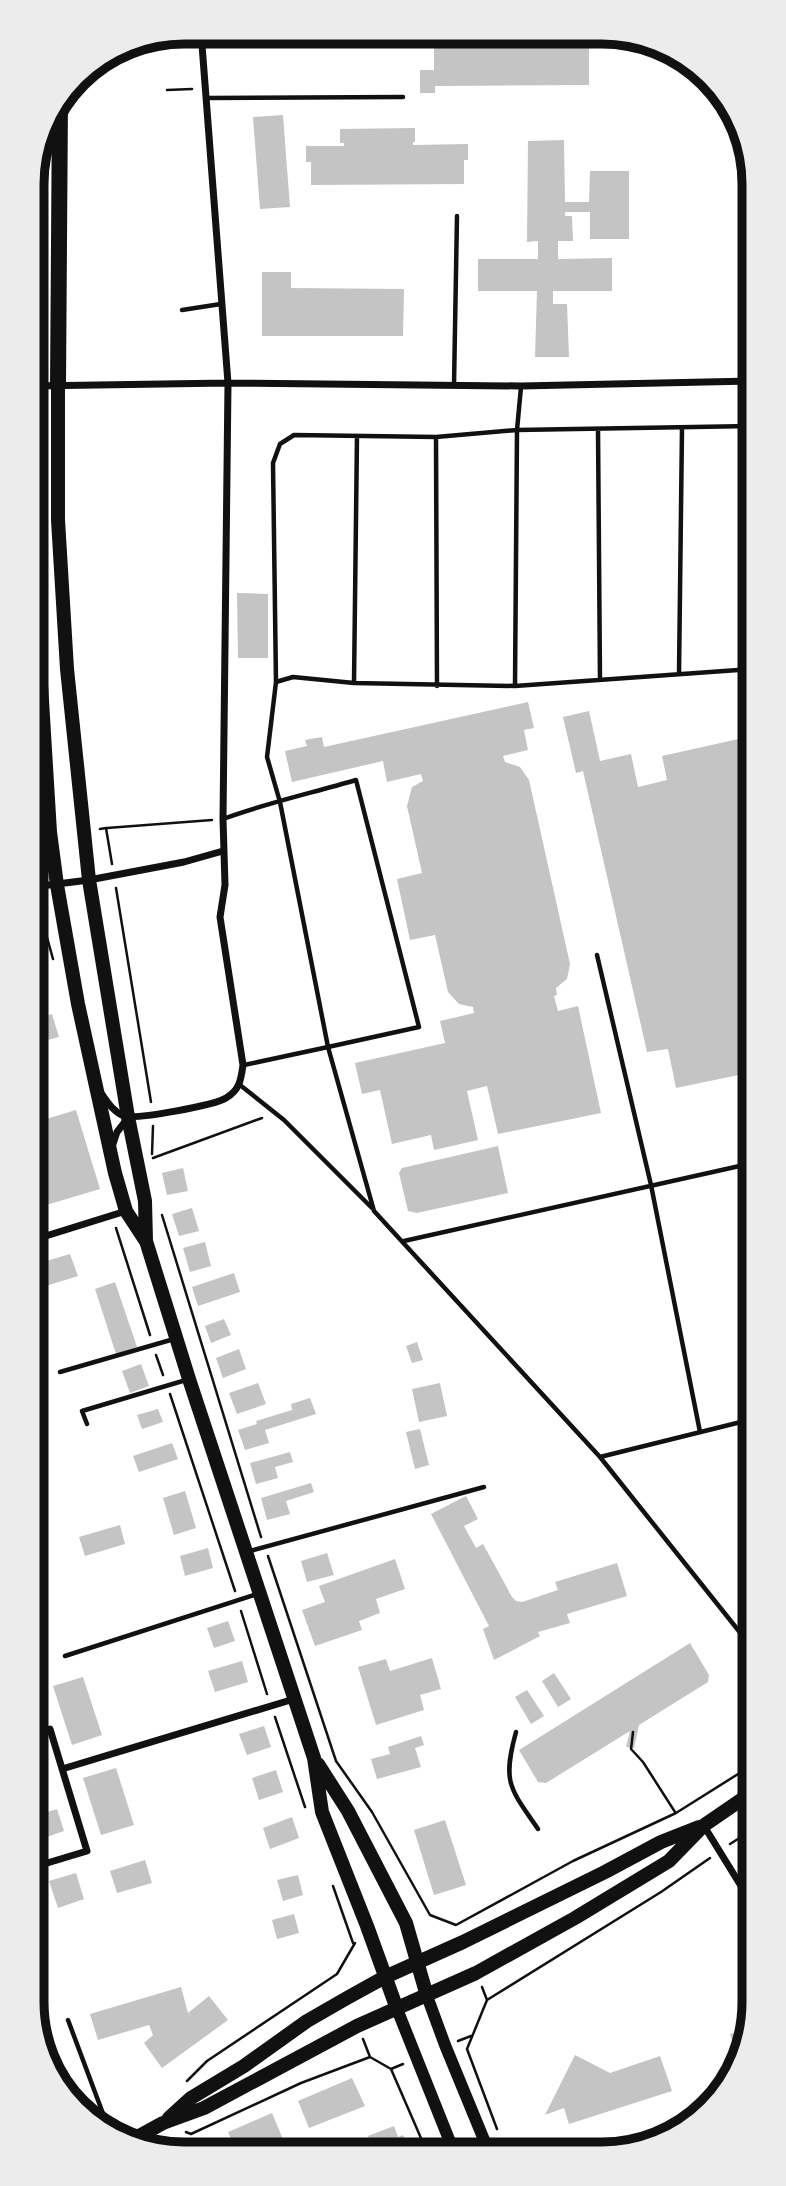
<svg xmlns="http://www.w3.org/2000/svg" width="786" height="2186" font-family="'Libre Baskerville',serif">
	<rect width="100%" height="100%" fill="#fff"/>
	<path fill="#c4c4c4" d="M434,33h48v8l58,-1v-6h49v51l-154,1v7h-15v-23h14z
		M283,115l7,92 -30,2 -7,-92z
		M415,128v14h-2v3l55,-1v16h-4v24l-153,1v-23h-5v-16h38v-3h-4v-14z
		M564,140l1,62h24l1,-31h39v68h-39v-27h-25v4h7l1,25h-15v18l54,-1v33h-59v13h14l2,53h-34l2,-66h-59v-32h60v-18l-11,1 1,-101z
		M262,272h29v16l113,1 -1,47h-141z
		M237,593l31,1v64h-30z
		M528,702l6,26 -10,2 4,20 -25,6 2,6 15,5 9,13 41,184 -3,15 -11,9 1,7 -3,1 4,15 20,-5 23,107 -103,21 -11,-48 -20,5 11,49 -44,10 -3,-15 -39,9 -12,-54 -18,4 -7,-31 90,-20 -5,-22 34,-8 -1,-6 -14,-3 -11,-12 -13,-57 -25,5 -13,-61 25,-6 -15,-67 5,-19 11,-6 -2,-7 -34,8 -4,-21 -91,21 -7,-31 22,-5 -2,-6 17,-3 2,10z
		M589,711l11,50 31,-7 7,33 29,-7 -5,-24 90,-20 1,336 -77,16 -8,-39 -21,3 -64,-281 -7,2 -13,-56z
		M41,980l7,23 -15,4v-24z
		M52,1014l7,23 -23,6 -3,-24z
		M76,1110l24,79 -67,20v-67l8,-3 -5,-17z
		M498,1146l10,47 -91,20 -9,-2 -9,-38 3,-5z
		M183,1168l5,23 -21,4 -5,-22z
		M192,1208l7,23 -20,5 -7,-22z
		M205,1242l6,24 -21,6 -7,-24z
		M70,1254l8,22 -45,14v-25z
		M234,1273l6,19 -42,14 -6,-19z
		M115,1282l22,65 -21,7 -21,-65z
		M224,1319l7,16 -20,8 -6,-17z
		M417,1342l6,18 -11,3 -6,-17z
		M239,1349l7,20 -23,9 -7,-20z
		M141,1364l8,22 -19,7 -8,-22z
		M258,1383l8,21 -29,10 -8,-21z
		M440,1383l7,33 -28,6 -7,-33z
		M310,1398l6,16 -51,16 4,13 -24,7 -7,-20 19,-6 -1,-3 36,-11 -1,-6z
		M158,1409l5,13 -21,7 -5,-14z
		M420,1429l9,36 -14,4 -9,-37z
		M172,1443l6,16 -39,13 -6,-16z
		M290,1452l3,10 -18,5 3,11 -22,6 -6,-21z
		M311,1483l3,9 -28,9 4,13 -23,6 -6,-22z
		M185,1491l11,37 -22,7 -11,-37z
		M466,1496l12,23 -14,7 12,22 7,-4 29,53 4,4 6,1 36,-12 -3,-8 62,-19 10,33 -60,18 3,9 -32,9 2,4 -46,24 -11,-31 6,-3 -58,-112z
		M120,1525l5,19 -40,12 -6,-19z
		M208,1548l5,20 -28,8 -5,-20z
		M327,1553l7,22 -27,7 -6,-21z
		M395,1559l10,30 -29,10 4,14 -21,8 3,9 -47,16 -13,-36 23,-8 -6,-16z
		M228,1621l7,20 -21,7 -7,-20z
		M690,1643l19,32 -1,7 -69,43 -5,23 -8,-1 4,-16 -84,52 -8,-1 -19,-32z
		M432,1658l9,31 -21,6 4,15 -48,15 -18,-58 28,-8 4,12z
		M242,1661l6,21 -33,10 -7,-21z
		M554,1673l17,26 -13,8 -16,-26z
		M83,1677l19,58 -30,10 -19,-59z
		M527,1690l17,26 -13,8 -16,-27z
		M264,1726l7,21 -24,8 -8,-21z
		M421,1736l3,9 -9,3 6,19 -44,12 -6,-20 19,-5 -2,-7z
		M37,1749l8,25 -11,4v-28z
		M116,1768l18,57 -33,10 -18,-57z
		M276,1770l7,22 -24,8 -7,-22z
		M57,1809l7,22 -23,8 -7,-23z
		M292,1817l7,21 -29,11 -7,-21z
		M445,1820l21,65 -32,10 -20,-65z
		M145,1860l7,23 -35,10 -7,-22z
		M76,1873l8,26 -26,9 -9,-27z
		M298,1875l5,20 -20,6 -6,-21z
		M294,1914l5,19 -22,6 -5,-19z
		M181,1987l7,26 21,-17 19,24 -66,48 -18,-25 9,-8 -4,-10 -51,15 -8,-26z
		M747,2029l-10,26 -7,-21z
		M575,2055l35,18 50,-17 12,35 -103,33 -5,-16 -19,7z
		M352,2078l13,28 -56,22 -11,-27z
		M272,2113l13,31 -19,8h-29l-9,-20z
		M394,2126l4,11 5,-2 4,9 -6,2 2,6h-34l-2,-7 4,-1 -3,-8z"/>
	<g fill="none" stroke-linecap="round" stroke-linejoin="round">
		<path stroke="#111" stroke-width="2.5" d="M167,90l25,-1
			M107,828l105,-8
			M100,829l6,-1 6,36
			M116,888l35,214
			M36,898l17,61
			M152,1154l1,-28
			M153,1158l109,-40
			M162,1215l99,322
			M116,1228l34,107
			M156,1355l7,20
			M170,1394l65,197
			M268,1556l68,205 36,51 58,103 26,10 117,-64 103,-48 78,-49
			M241,1611l26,83
			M275,1717l30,90
			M633,1732l-2,17 12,13 32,50
			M730,1844l11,-7 13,-18
			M333,1886l20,57
			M482,1987l5,13
			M363,2039l7,18
			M458,2041l13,-5
			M391,2069l12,-5
			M187,2081l20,-20 130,-87 18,-31
			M497,2129l-30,-80 20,-49 174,-108 49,-34
			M186,2132l5,2 110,-51 69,-26 21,12 36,83
			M295,2152h4"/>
		<path stroke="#111" stroke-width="4.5" d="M207,98l196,-1
			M182,310l39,-6
			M454,385l3,-169
			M598,429l2,251
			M436,437l1,249
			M679,674l3,-246
			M276,682l17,-5 61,6 161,3 237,-17
			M354,683l3,-247
			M515,686l2,-256 4,-43
			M223,819c43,-16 89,-26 133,-39l63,247 -91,20 -48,-245 -13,-45 9,-75 -3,-219 7,-19 14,-9 142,2 81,-7 235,-4
			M597,955l54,230 49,247
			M244,1065l84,-18 46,164 226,246 150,188
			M240,1085l44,35 88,88
			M404,1241l349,-78
			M60,1372l114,-33
			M87,1424l-5,-13 104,-31
			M600,1457l153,-38
			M250,1551l234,-64
			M741,1635l13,-3
			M65,1656l192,-62
			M516,1732c-14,51 -6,56 22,97
			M68,2020l40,107"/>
		<path stroke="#111" stroke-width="7" d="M32,386l196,-3 293,3 231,-5
			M33,887l56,-7 95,-18 39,-11
			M101,1093c6,8 12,19 23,23 12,4 91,-11 102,-18 14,-8 15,-19 17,-33l-23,-148 5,-32 -2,-66 5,-436 -27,-351
			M112,1147l5,-15 11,-14
			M33,1240l93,-29
			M34,1734l16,-5 37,122 -53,16
			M62,1769l232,-70
			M704,1826l50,81"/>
		<path stroke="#111" stroke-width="12" d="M427,1996l18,49 44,107
			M397,2009l57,143"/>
		<path stroke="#111" stroke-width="14" d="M58,386v134l9,149 22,211 39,237 17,84 1,40 43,138 125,379 8,54 45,114 30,83
			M32,410l1,106 8,168 9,148 7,53 21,119 37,169 11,38 19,29
			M318,1764l30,47 58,112 21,73
			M169,2118l22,-20 53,-32 63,-45 40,-23 38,-21 78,-35 142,-70 56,-30 38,-15
			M132,2140l31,-17 41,-15 153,-82 119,-53 99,-55 94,-57 34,-35 51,-35"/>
		<path stroke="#111" stroke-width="16" d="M32,347l3,-187
			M58,386l2,-286"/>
	</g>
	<path d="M0 0H786V2186H0ZM184 44H602A140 140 0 0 1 742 184V2002A140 140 0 0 1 602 2142H184A140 140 0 0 1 44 2002V184A140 140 0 0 1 184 44Z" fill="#ececec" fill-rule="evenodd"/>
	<path fill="none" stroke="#111" stroke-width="9" d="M184 44H602A140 140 0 0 1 742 184V2002A140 140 0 0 1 602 2142H184A140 140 0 0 1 44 2002V184A140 140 0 0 1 184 44Z"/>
</svg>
